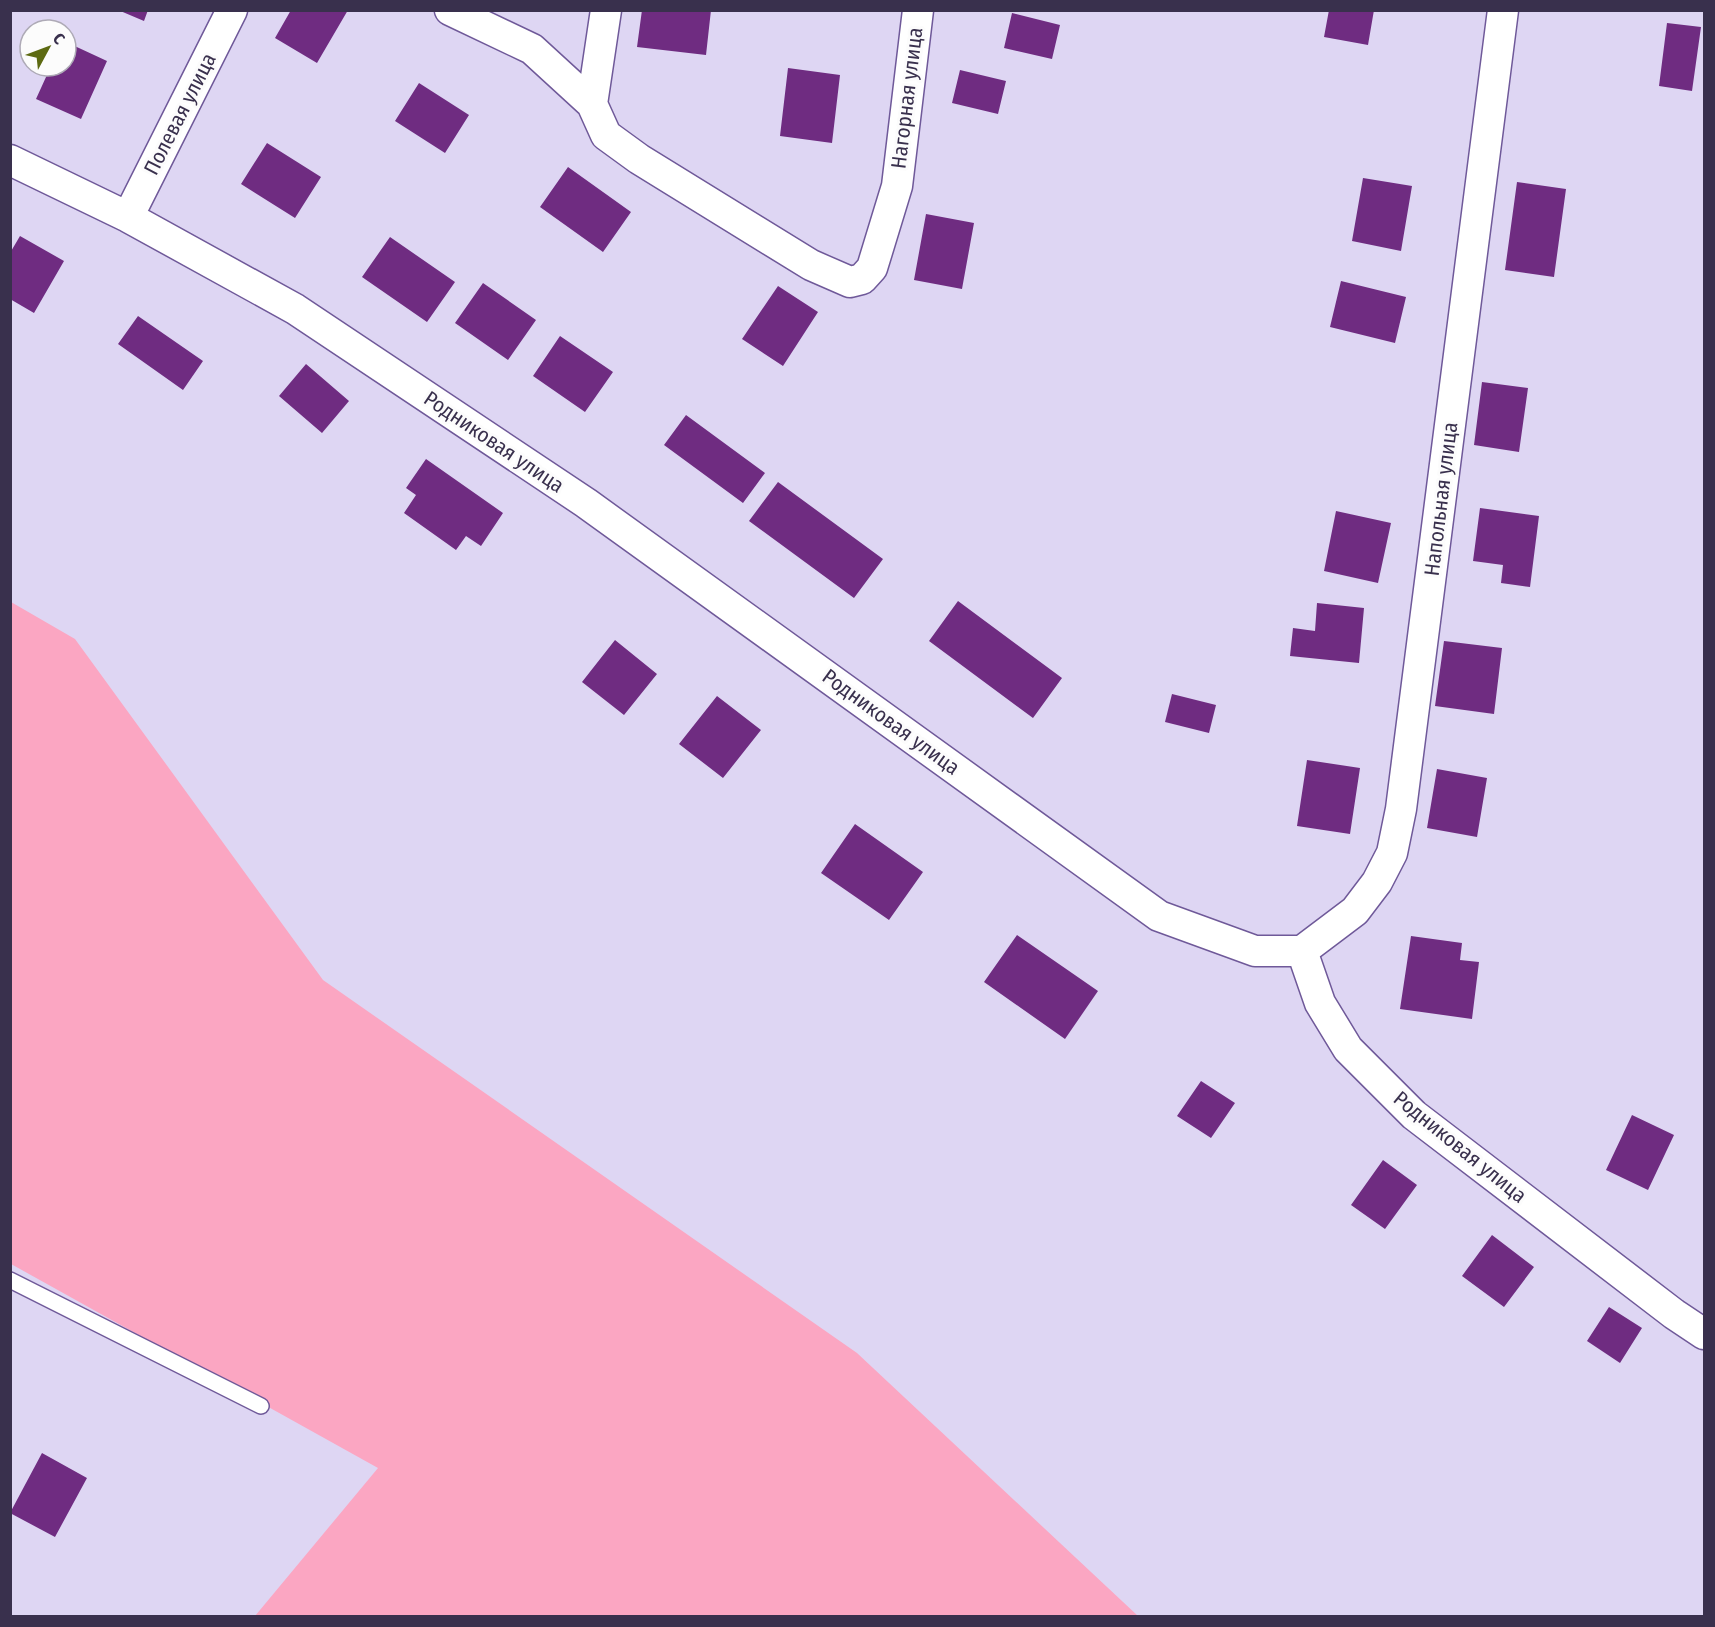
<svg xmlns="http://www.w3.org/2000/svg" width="1715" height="1627" font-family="'Fira Sans Condensed',sans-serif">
	<rect width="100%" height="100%" fill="#ded6f3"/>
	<path fill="#fba6c2" d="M11,602l64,37 248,341 534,373 281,263h-883l123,-148 -367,-204z"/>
	<path fill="#6f2c81" d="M118,10h30l-4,11z
		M291,10h57l-31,53 -42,-25z
		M642,10h69l-5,45 -69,-8z
		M1329,10h45l-6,35 -44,-8z
		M1012,13l48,12 -8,34 -48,-11z
		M1667,23l34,4 -9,64 -33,-5z
		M66,42l41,19 -26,58 -45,-20 15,-33h15z
		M788,68l52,7 -8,68 -52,-7z
		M960,70l46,11 -8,33 -46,-11z
		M419,83l50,32 -24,38 -50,-32z
		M267,143l54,34 -26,41 -54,-34z
		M568,167l63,45 -28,40 -63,-45z
		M1363,178l49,8 -11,65 -49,-10z
		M1517,182l49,7 -12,88 -49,-7z
		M926,214l48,9 -12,66 -48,-9z
		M20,236l44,25 -30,52 -24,-14v-46z
		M390,237l65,45 -28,40 -65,-45z
		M1341,281l65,16 -11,46 -65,-16z
		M483,283l53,37 -28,40 -53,-37z
		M778,286l40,26 -35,54 -41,-27z
		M138,316l65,45 -20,29 -65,-46z
		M560,336l53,36 -28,40 -52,-36z
		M306,364l43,37 -27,32 -43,-37z
		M1482,382l46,6 -9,64 -45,-7z
		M686,415l79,58 -22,30 -79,-58z
		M426,459l77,54 -22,33 -15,-10 -10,14 -52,-37 12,-18 -10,-7z
		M778,482l105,77 -29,39 -105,-77z
		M1480,508l59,8 -9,71 -29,-4 2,-18 -30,-4z
		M1336,511l55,12 -13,60 -54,-12z
		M958,601l104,77 -29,40 -104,-77z
		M1317,603l47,5 -5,55 -69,-7 3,-28 22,3z
		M615,640l42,34 -33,41 -42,-33z
		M1444,641l58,7 -8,66 -59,-8z
		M1172,694l44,11 -7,28 -44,-11z
		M717,696l44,34 -38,48 -44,-34z
		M1307,760l53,8 -10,66 -53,-8z
		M1437,769l50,9 -10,59 -50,-9z
		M855,824l68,48 -34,48 -68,-47z
		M1017,935l81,56 -33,48 -81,-57z
		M1411,936l51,7 -2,17 19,2 -7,57 -72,-10z
		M1201,1081l34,22 -24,35 -34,-22z
		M1632,1115l42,20 -26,55 -42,-20z
		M1383,1160l34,25 -32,44 -34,-24z
		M1492,1235l42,32 -30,40 -42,-31z
		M1609,1307l33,21 -22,35 -33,-22z
		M42,1453l45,25 -32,59 -45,-24z"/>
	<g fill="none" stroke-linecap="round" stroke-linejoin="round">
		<g stroke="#6f5999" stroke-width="18">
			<path id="lane" d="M10,1280l251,126"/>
		</g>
		<g stroke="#6f5999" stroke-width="33">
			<path id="street" d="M450,10l82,39 60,55 14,31 33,24 172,106 39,17 12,-3 10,-11 25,-82 21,-176
				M592,104l14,-94
				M10,160l118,57 167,92 291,194 573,413 96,35h47
				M128,217l104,-207
				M1302,951l53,-40 22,-29 15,-29 9,-44 102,-799
				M1302,951l18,52 28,46 66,66 260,199 30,20"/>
		</g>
		<use href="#lane" stroke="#fff" stroke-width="15"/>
		<use href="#street" stroke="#fff" stroke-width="30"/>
	</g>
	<g text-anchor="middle" stroke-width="6" stroke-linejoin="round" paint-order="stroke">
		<g font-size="21" fill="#39304d" stroke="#fcfcfc">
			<text transform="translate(907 98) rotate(-83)" y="7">Нагорная улица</text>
			<text transform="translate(180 114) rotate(-63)" y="7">Полевая улица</text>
			<text transform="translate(494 442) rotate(34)" y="7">Родниковая улица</text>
			<text transform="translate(1441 499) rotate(-83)" y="7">Напольная улица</text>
			<text transform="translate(891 722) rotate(36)" y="7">Родниковая улица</text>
			<text transform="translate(1460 1147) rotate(39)" y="7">Родниковая улица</text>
		</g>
	</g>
	<rect width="1715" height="1627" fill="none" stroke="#39304d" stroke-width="24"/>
	<g transform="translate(48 48) rotate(49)"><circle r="28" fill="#fcfcfc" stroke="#aeaab6" stroke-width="1.5"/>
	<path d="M0-4.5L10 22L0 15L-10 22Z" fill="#5d6a12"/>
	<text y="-9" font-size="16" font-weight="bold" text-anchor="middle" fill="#39304d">С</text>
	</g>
</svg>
